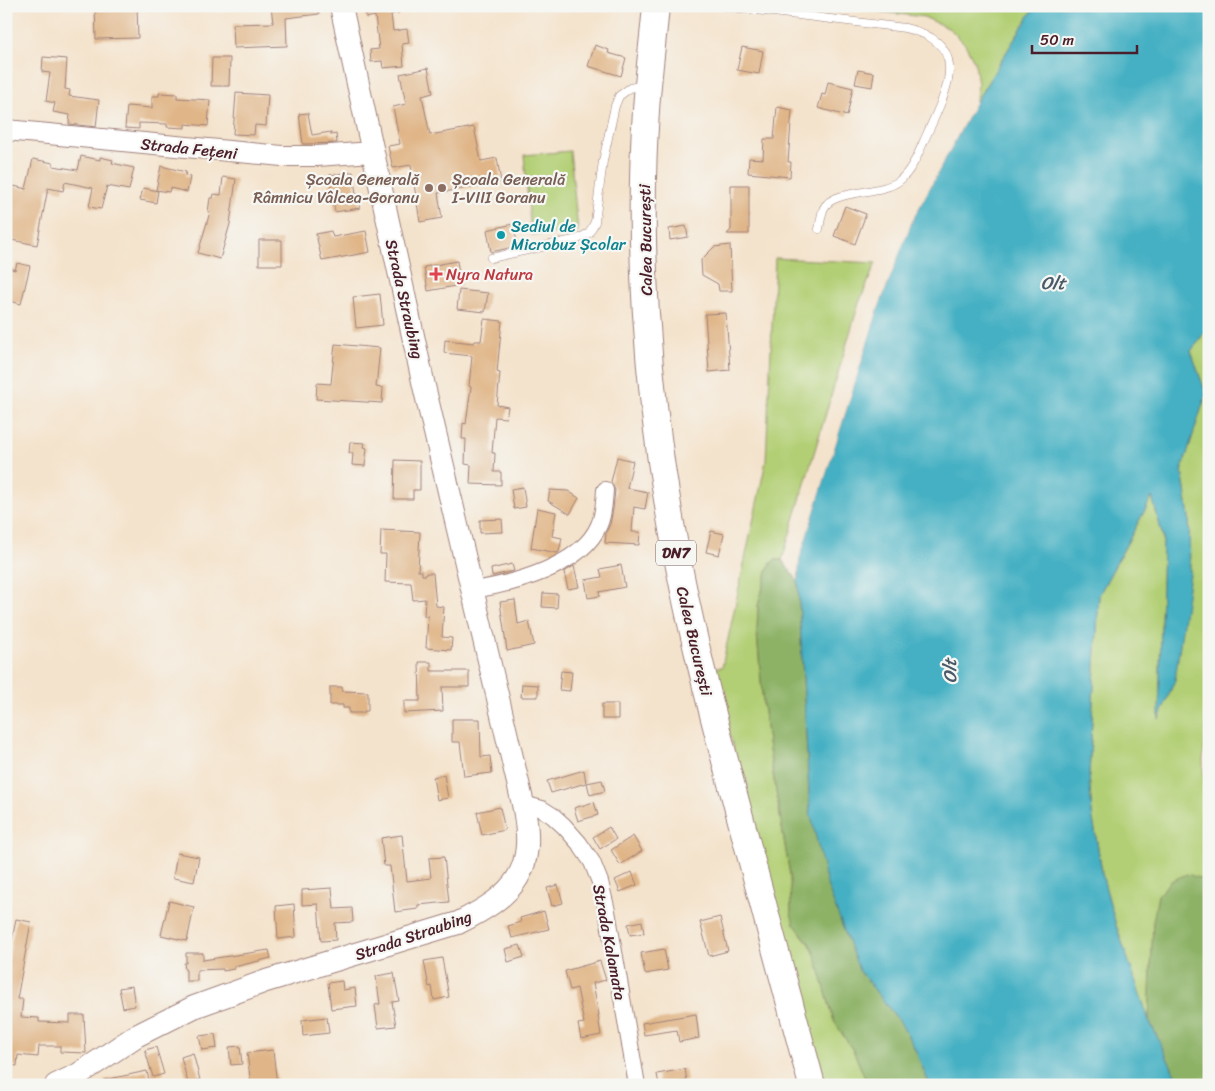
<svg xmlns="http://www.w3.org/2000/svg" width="1215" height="1091" font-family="Sriracha,sans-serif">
	<rect width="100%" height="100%" fill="#f6f6f2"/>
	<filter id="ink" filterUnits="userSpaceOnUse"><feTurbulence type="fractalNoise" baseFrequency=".02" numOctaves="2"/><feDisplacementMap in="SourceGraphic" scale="10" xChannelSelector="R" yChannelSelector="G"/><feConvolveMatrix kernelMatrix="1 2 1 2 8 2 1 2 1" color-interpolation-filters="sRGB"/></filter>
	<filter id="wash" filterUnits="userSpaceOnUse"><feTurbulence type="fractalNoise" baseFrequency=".0096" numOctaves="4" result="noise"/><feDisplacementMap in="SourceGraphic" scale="20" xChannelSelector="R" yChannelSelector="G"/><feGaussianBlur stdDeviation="1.12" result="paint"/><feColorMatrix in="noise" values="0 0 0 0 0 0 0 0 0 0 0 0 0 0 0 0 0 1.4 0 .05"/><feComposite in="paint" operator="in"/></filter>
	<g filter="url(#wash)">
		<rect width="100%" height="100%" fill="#f4e3cc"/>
		<path fill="#b2cf75" stroke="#7e7750" d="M834,6h201l-60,97 3,-19 -3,-21 -10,-19 -15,-15 -26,-12z
			M570,151l8,80 -47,4 -7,-80z
			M775,258l101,5 -17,40 -77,257h-7l-4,3 -4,9 -9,34 -1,27 6,71 6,46 21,125 1,38 11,22 8,9 6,13 18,64 20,31 14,33h-44l-112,-417 10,-1 44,-206z
			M1209,326v369l-6,66 2,32 4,25v66l-4,-4 -52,42 -4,98 -33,-95 -13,-47 -11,-65 -3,-38 10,-180 53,-98 11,40 -4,180 31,-143 -1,-56 -7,-49 24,-75 -15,-43z"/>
		<path fill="#8db266" stroke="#6c6848" d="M775,560h7l16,21 12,231 49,158 41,52 13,23 17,40h-62l-14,-33 -20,-31 -18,-64 -6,-13 -16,-20 -3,-11 -1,-38 -21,-125 -6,-46 -6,-71 1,-27 9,-34 4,-9z
			M1187,874l18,6 4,4v201h-29l-31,-65 4,-98 5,-27 13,-14z"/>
		<path fill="#45b0c3" stroke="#486877" d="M1035,6h174v320l-18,25 15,43 -24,75 7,49 1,56 -15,106 -16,39 4,-182 -11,-40 -53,98 -10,180 3,38 11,65 13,47 33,95 31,65h-250l-17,-40 -13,-23 -41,-52 -31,-82 -18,-76 -12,-231 1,-21 79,-251 34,-88 63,-118z"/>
		<path fill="#f4e3cc" d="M976,96l-1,7 -63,118 -34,88 -79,251 -1,21 -2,-3 1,-19 78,-251 35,-88z"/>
		<g id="blocks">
			<path fill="#e0b587" d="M95,6h42l1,32 -42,1z
				M271,6h47l1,8 -33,4 1,28 -53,2 -1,-24 40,-1z
				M365,6h34v7l-8,1 2,17 14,-2 2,14 -7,1 2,22 -21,2 -1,-7 -11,1 -1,-12 9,-1 -4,-33 -9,2z
				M595,45l14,5 -1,3 18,5 -5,18 -33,-10z
				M742,47l21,4 -4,23 -22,-4z
				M43,57l24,2 -2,30 5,1 -1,6 30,4 -3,27 -27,-3 1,-9 -17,-3 2,-9 -9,-2 4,-28 -8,-1z
				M212,58h18l-1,28h-18z
				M428,68l5,25 -11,3 8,39 44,-8 7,34 16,-3 4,24 -63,11 4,25 -22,4 -9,-57 -18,3 -5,-22 12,-2 -7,-37 13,-3 -6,-30z
				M858,70l16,3 -2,14 -17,-3z
				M828,82l25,6 -6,28 -29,-8 4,-14 3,1z
				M159,93l18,1v4l33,2 -2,26 -23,-2v4l-18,-1v-3l-28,-1v6l-14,-1 2,-22 25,2v-12h7z
				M236,93l32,2 -2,31 -11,-1 -1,10 -21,-1z
				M777,107l15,3 -4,52h3l-1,15 -42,-4 1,-15 14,1 1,-20h10z
				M308,113l4,22 19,-3v3l5,-1 1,9 -34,1 -4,-30z
				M81,156l19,4v-3l13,3 -1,3 22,5 -5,22 -22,-4 -6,23 -12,-2 4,-19 -28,-6 -2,9 -15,-3 -11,57 -31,-6v-55l20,5 7,-30 20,4v3l25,4z
				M161,166l25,6 -1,4 5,1 -3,15 -17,-4 -1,4 -13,-2z
				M353,172l3,22h2l2,14 -25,4 -6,-37z
				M223,177l13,2 -6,45 -10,35 -22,-6 12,-41h-2l2,-14h3l1,-4 7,1z
				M731,185h18v49h-22l4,-4z
				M143,188l15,3 -2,12 -16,-3z
				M845,206l21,8 -11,30 -21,-8z
				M513,224l5,22 -27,6 -4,-22z
				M686,226l2,11 -18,3 -1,-11z
				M331,231l2,6 33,-6 4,21 -48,9 -6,-27z
				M259,240h23v25h-23z
				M730,245l2,46h-13l-1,-7 -16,-9 -1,-15 13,-13z
				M457,261l4,24 -33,6 -4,-24z
				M17,263l13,3 -9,38 -15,-4v-18l3,-14 6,2z
				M459,290l29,3 -3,19 -28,-3z
				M380,294l3,31 -27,3 -3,-31z
				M726,313l4,57 -21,2 -4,-58z
				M484,319l18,2 -5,51 3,1 -3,32 11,2 -2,11 -11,-1 -3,36h3l-1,19h7v13l-31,-1 1,-19 -6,-1 1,-25h-4l1,-16 3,1 5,-37 -2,-1 3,-30 -28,-3 1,-13 29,3 1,-2h6z
				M335,344l45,4 -4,39 7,1 -1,15 -66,-4 1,-16 14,1z
				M350,442l15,1 -1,4 3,1 -2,18 -13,-1 1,-12h-4z
				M617,457l16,4 -6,27 21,4 -3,17 -11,-2 -2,25h8l-1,13 -34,-2 1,-10 4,-9 3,-15 2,-19 -4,-8z
				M395,460l25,1v29h-7v9h-19z
				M523,487l3,20 -12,2 -3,-20z
				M550,490l18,1 11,7 -9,16 -22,-13z
				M537,508l19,4 -4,24 10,2 -3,14 -2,1 -26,-5z
				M502,519l1,13 -23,1v-13z
				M381,530l39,2 -2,39h4v4h4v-2h7l3,33 8,1 -2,30 10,1 -1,12 -25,-2 2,-32h-4l1,-17 -12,1 -2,-17 -26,-1 1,-28h-6z
				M711,531l13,3 -5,21 -13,-3z
				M512,564l2,7 -22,5 -1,-7z
				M621,565l4,22 -26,5 1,4 -12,2 -3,-18 17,-3 -2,-8z
				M574,566l5,21 -11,2 -4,-17z
				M543,593l15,1 -1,14 -15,-1z
				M515,600l3,24 11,-3 5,24 -27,6 -7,-49z
				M419,662h12v9h38v16h-27l1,24 -39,2v-12h16z
				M561,671l11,1 -2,19 -11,-1z
				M522,684l16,1v12h-17z
				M330,687h12v4l26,1v19h-4v2h-15v-5h-6v-3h-13z
				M602,704h16v15h-16z
				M452,719h28l1,38 9,-1 2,17 -28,3 -4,-34h-8z
				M584,770l2,13 -35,10 -4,-12z
				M444,775l4,23 -11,2 -4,-23z
				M602,780l3,11 -15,4 -3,-12z
				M594,802l4,13 -20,6 -4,-13z
				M500,807l5,23 -23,5 -5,-23z
				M609,827l7,12 -16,10 -7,-12z
				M402,835l5,46 24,-3 -2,-20 15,-1 5,45 -31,3v4l-23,3 -5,-46h-6l-3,-28z
				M633,836l9,15 -22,14 -9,-15z
				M177,853l22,4 -5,25 -21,-4z
				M632,872l5,13 -17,7 -5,-12z
				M558,885l5,18 -11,3 -5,-18z
				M332,888l2,21 18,-1 1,14 -18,1 1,17 -15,1 -3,-37 -16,1v-15z
				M169,901l25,6 -7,34 -26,-6z
				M294,904l2,33 -18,2 -2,-33z
				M544,911l5,18 -37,9 -4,-12 13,-4 -1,-4z
				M720,917l8,34 -19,5 -9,-34z
				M16,919l15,3 -14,77h6l-2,18 18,1v4l31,1v-8h14l2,38 -26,-1v-6h-21l-1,11 -20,-2 -1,11 -11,-1v-93z
				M642,921l2,12 -14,2 -2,-11z
				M520,945l4,12 -16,5 -3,-13z
				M664,949l4,21 -23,4 -4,-21z
				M269,950l2,8 -37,9v2l-11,2v-2l-26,1v11h-11v-11h-1l-1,-7h2v-10h17v7z
				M442,958l7,39 -15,3 -2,-14 -3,1 -5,-26z
				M600,961l6,19 -13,3 6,32 -1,1 3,19 -20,4 -3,-15 6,-1 -7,-35 -7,2 -5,-19z
				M394,973l5,28 -7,1 4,24 -18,2 -3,-23 5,-1 -4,-28z
				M342,981l1,9 12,-2 2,18 -26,3 -3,-26z
				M132,986l3,20 -12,2 -4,-20z
				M696,1014l3,24 -20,4 -2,-12 -33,5 -2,-12z
				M327,1017l2,16 -26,3 -1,-16z
				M215,1034l2,14 -15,2 -3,-14z
				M240,1046l2,18 -11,1 -2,-18z
				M156,1047l8,27 -11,3 -8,-27z
				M273,1050l4,35h-26l-4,-32z
				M193,1053l7,27 -12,3 -7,-26z
				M685,1069l2,12 -28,4 -2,-11z
				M147,1071l3,14h-45l-1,-5z"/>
		</g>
	</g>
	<g filter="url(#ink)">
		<use href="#blocks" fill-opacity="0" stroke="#9f817c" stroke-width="1"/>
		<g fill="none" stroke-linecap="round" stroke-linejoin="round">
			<g stroke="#9f817c" stroke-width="9">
				<path id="service" d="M723,6l182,22c67,15 43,60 23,104 -8,17 -15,38 -29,49 -17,13 -59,9 -72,23 -6,5 -6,17 -8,25
					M491,258l87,-19 11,-6 6,-11 8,-61 12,-55 4,-10 11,-8 14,-3"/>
			</g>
			<g stroke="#9f817c" stroke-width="18">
				<path id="minor" d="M473,590c40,-6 109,-24 126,-65 5,-11 5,-23 6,-35
					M523,804l19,5 11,7 11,10 15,17 13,19 8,20 7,29 30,174"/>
			</g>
			<g stroke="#9f817c" stroke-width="22">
				<path id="tertiary" d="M6,130l276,26h35l55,-4"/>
			</g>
			<g stroke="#9f817c" stroke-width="24">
				<path id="secondary" d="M56,1085l23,-11 57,-38 58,-29 72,-26 192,-58c58,-29 79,-52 65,-119l-99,-418 -83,-380"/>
			</g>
			<g stroke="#9f817c" stroke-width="28">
				<path id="trunk" d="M656,6c-3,35 -8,70 -10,105 -9,129 1,273 23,401 17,102 43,201 70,301 24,91 48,181 73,272"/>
			</g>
			<use href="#service" stroke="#fff" stroke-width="8"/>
			<use href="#minor" stroke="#fff" stroke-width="16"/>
			<use href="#tertiary" stroke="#fff" stroke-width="20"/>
			<use href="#secondary" stroke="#fff" stroke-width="22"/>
			<use href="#trunk" stroke="#fff" stroke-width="26"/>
		</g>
	</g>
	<g fill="#8d6e63" stroke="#f6f6f2" stroke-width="2">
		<circle cx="429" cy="188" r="5"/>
		<circle cx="442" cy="188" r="5"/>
	</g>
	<circle fill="#0f9aa8" stroke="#f6f6f2" stroke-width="2" cx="501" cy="235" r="5"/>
	<path fill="#e0444e" stroke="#f6f6f2" stroke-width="2" d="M433.5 266.5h5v5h5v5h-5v5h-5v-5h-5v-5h5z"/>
	<g text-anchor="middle" stroke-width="4.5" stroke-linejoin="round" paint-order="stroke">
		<rect fill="#f6f6f2" stroke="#7e6067" stroke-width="1" x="656" y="540.5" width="40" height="25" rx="4"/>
		<g font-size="15" font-weight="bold" fill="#4a1f2b">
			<text x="676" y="558">DN7</text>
		</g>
		<g font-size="16" fill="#4a1f2b" stroke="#f6f6f2">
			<text transform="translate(189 148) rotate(6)" y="6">Strada Fețeni</text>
			<text transform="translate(645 240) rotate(-91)" y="6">Calea București</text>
			<text transform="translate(405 299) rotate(77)" y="6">Strada Straubing</text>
			<text transform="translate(695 641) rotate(77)" y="6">Calea București</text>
			<text transform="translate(413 935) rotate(-19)" y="6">Strada Straubing</text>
			<text transform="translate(610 942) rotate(79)" y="6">Strada Kalamata</text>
		</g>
		<g font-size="16" fill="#785e54" stroke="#f6f6f2" text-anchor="end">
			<text x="419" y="185">Școala Generală<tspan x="419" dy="18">Râmnicu Vâlcea-Goranu</tspan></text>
			<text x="452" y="185" text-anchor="start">Școala Generală<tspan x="452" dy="18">I-VIII Goranu</tspan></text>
		</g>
		<g font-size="16" fill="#0d838f" stroke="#f6f6f2" text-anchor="start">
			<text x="511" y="232">Sediul de<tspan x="511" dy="18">Microbuz Școlar</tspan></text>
		</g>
		<g font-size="16" fill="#be3a42" stroke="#f6f6f2" text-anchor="start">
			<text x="446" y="280">Nyra Natura</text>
		</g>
		<g font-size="18" font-style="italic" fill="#485968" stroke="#f6f6f2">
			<text x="1053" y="289">Olt</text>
			<text transform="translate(950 671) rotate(-91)" y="6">Olt</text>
		</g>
	</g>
	<rect width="1215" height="1091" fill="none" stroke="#f6f6f2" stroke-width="25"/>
	<path d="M1032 45v8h105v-8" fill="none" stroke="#4a1f2b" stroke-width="2.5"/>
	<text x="1040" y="45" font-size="15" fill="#4a1f2b" stroke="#f6f6f2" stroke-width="4" paint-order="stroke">50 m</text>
</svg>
